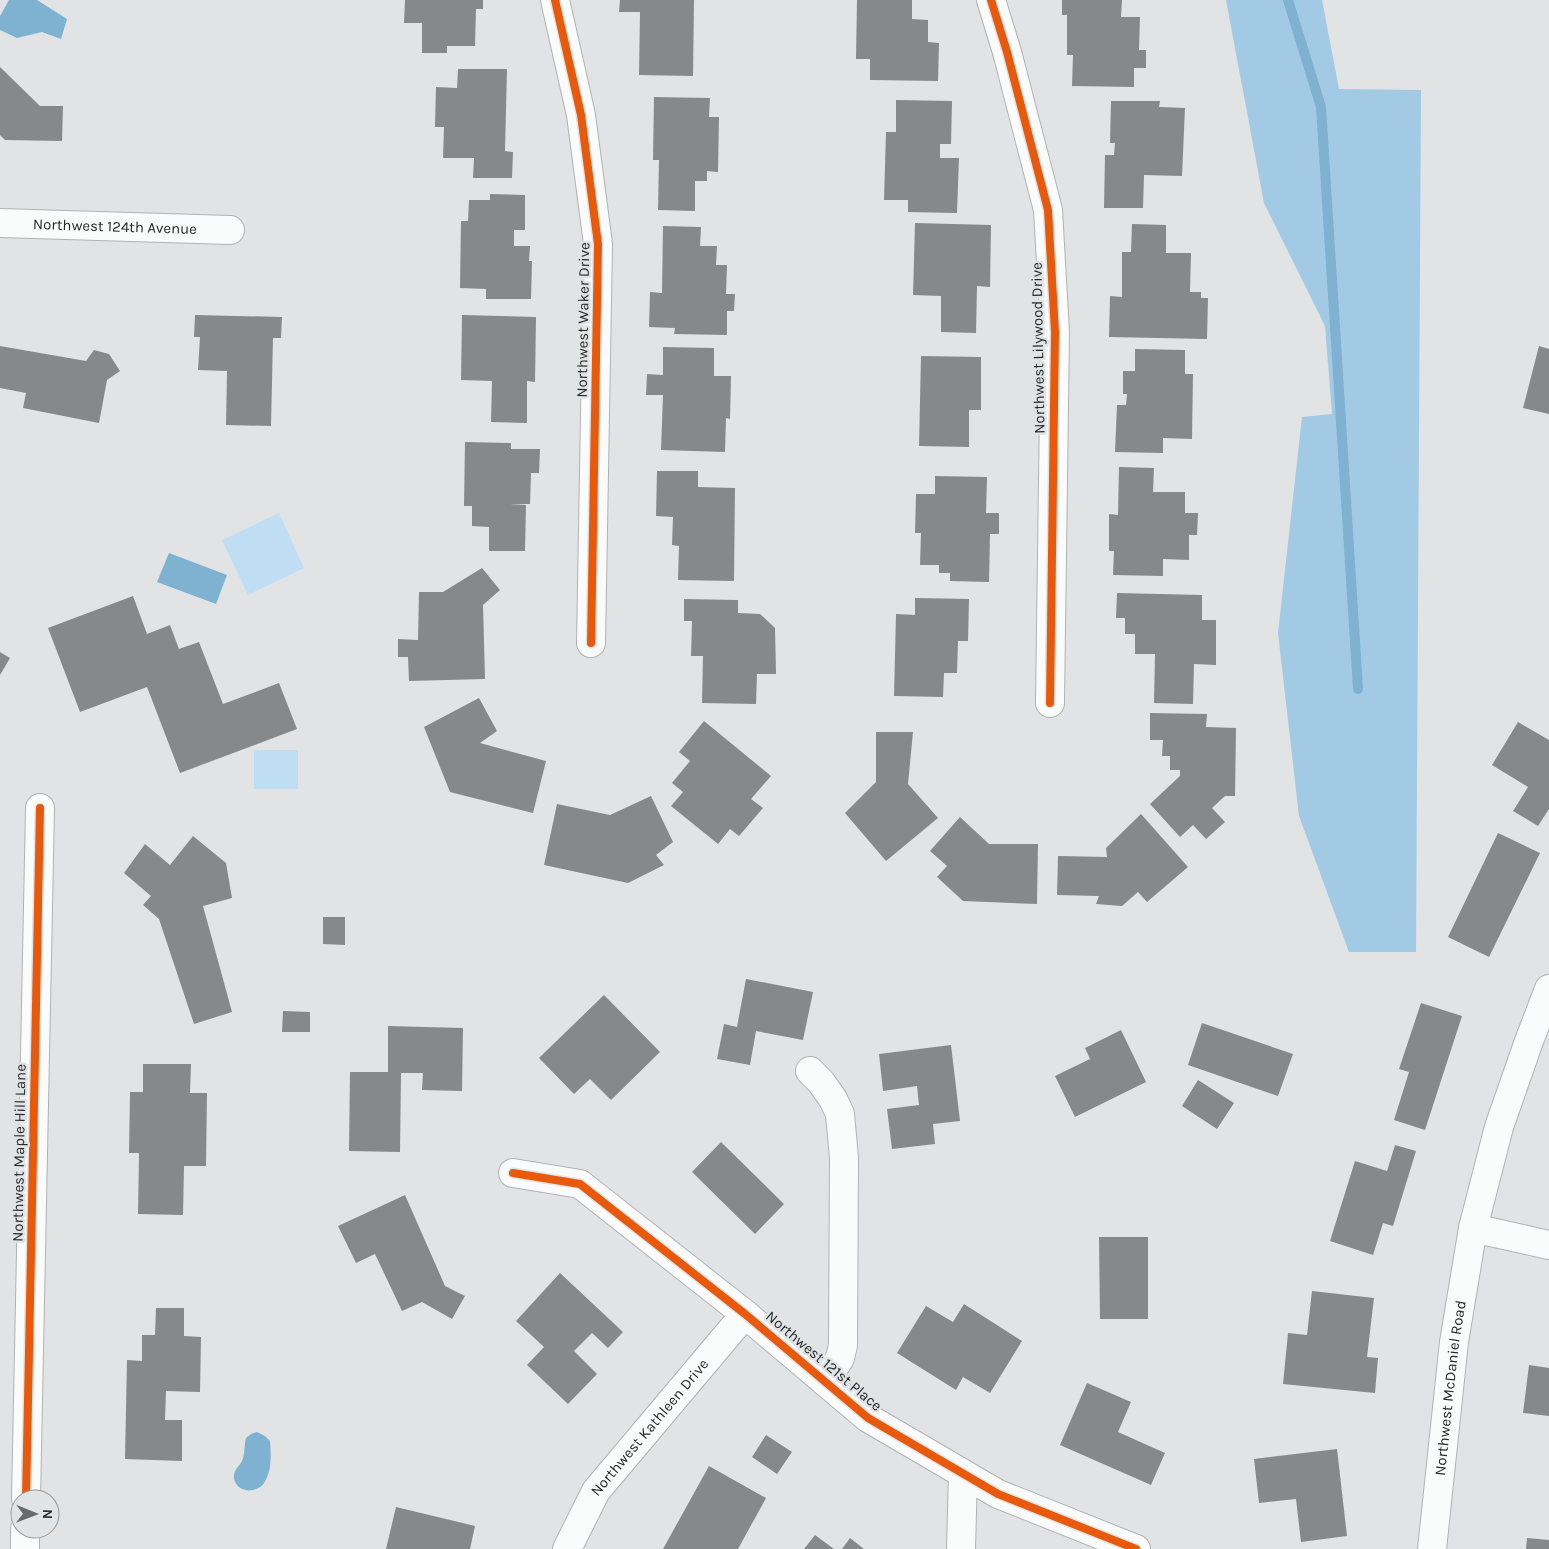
<svg xmlns="http://www.w3.org/2000/svg" width="1549" height="1549" font-family="Karla,sans-serif">
	<rect width="100%" height="100%" fill="#e1e3e5"/>
	<path fill="#bfdef3" d="M279,513l25,55 -56,27 -26,-55z
		M254,750h44v39h-44z"/>
	<path fill="#a3cae4" d="M1226,0h96l17,89 82,1 -5,862h-67l-50,-136 -21,-183 24,-216 30,-3 -7,-88 -61,-123z"/>
	<path fill="#7fb1d1" d="M9,0h28l30,19 -6,20 -19,-7 -25,6 -17,-8v-14z
		M169,553l58,22 -11,29 -59,-22z
		M257,1432l8,4 5,5c1,14 2,30 -6,42 -7,11 -28,10 -30,-5 -1,-8 5,-11 8,-17 3,-6 2,-16 4,-23l5,-4z"/>
	<g fill="none" stroke-linecap="round" stroke-linejoin="round">
		<path stroke="#7fb1d1" stroke-width="10" d="M1288,0l33,107 37,582"/>
	</g>
	<path fill="#878889" d="M405,0h78v9h-7l-1,37h-28v7h-25v-30h-18z
		M620,0h74l-1,76 -54,-1 1,-63h-21z
		M857,0h55v19l16,1v22l11,1 -1,38 -68,-1v-21h-14z
		M1062,0h60l-1,17h19l-1,33h7v18h-12v19l-62,-1 1,-31h-6v-40h-5z
		M0,67l40,39h23l-1,35 -57,-1 -5,-5z
		M458,69h49l-2,82 8,1 -1,26h-39l1,-20h-31l1,-31h-9l1,-40 21,1z
		M654,97l56,1 -1,19h10l-1,55 -11,-1v10h-12v30l-37,-1 1,-50h-6z
		M896,100l56,1 -1,43h-11v14h19l-2,55 -49,-1v-12h-24l2,-68h10z
		M1111,101h49l-1,6 26,1 -3,68 -38,-1 -1,33h-39l1,-53h9l1,-12h-5z
		M490,194l35,1v35h-11v16h16l-1,15h3l-1,38h-45v-10l-26,-1 1,-67h7l1,-21h21z
		M915,223l76,2 -1,62 -13,-1 -1,47 -35,-1v-36l-28,-1z
		M1132,224l34,1v28h25l-1,39h11v6h7l-1,41 -98,-2 1,-41 12,1v-45h9z
		M663,226l38,1 -1,19h17l-1,19h11l-1,29h9l-1,17h-7v24l-53,-1 1,-6 -26,-1 1,-35 12,1z
		M195,315l87,2 -1,21h-8l-2,88 -45,-1 1,-54 -29,-1 2,-33h-6z
		M462,315l74,2 -1,65 -8,-1v42l-36,-1 1,-41 -31,-1z
		M0,346l86,15 8,-11 15,4 11,17 -13,9 -8,43 -76,-15 3,-15 -26,-5z
		M1539,346l10,3v65l-26,-6z
		M663,347l51,1v28h17l-1,43 -4,-1 -1,34 -64,-2 2,-55h-17l1,-21 16,1z
		M1135,349l50,1v24h8l-1,65 -29,-1v15l-48,-1 2,-47h9l1,-11h-4v-23h12z
		M921,356l60,1v53h-12v37l-50,-1z
		M465,442l46,1v6h29l-1,24h-8l-1,31h-20l16,1 -1,46h-36v-24l-17,-1v-20h-8z
		M1119,467l35,1 -1,24h32v21h13l-1,22h-8v25l-26,-1v17l-50,-1 1,-24h-5v-37l9,1z
		M657,471h41v16l37,1 -1,93 -56,-1 1,-34 -7,-1 1,-28 -17,-1z
		M935,476l52,1 -1,36h13v21h-9l-1,48 -39,-1v-8h-11v-8h-19l1,-32h-6l1,-39h19z
		M482,568l18,22 -17,15 2,74 -76,2 -1,-24h-10v-18l20,1 1,-48h24z
		M1117,593l85,2v25h14v45l-22,-1 -1,40 -39,-1 1,-49h-20v-20h-10v-16h-9z
		M133,596l14,38 23,-9 9,24 20,-7 24,62 56,-21 18,46 -117,44 -33,-86 -67,25 -32,-84z
		M915,598l54,1 -1,42h-10l-1,32h-13l-1,24 -49,-1 2,-82 19,1z
		M684,599l54,1v13l22,1 15,14 1,46h-19l-1,30 -54,-1 1,-47h-12l1,-35h-8z
		M0,652l10,6 -10,17z
		M479,698l18,33 -17,12 66,18 -13,52 -83,-21 -26,-65z
		M1150,713l57,1 -1,13 30,1 -1,68h-10l-13,12 13,14 -19,17 -13,-14 -13,12 -30,-33 30,-28v-6h-10v-14h-8l1,-16h-13z
		M704,721l67,55 -20,23 12,9 -24,28 -9,-7 -12,15 -47,-38 12,-14 -11,-9 18,-22 -11,-9z
		M1518,722l31,18v69l-11,17 -25,-15 15,-24 -36,-22z
		M876,732h37l-5,52 30,34 -52,43 -41,-48 31,-31z
		M651,796l22,46 -17,13 8,10 -36,18 -84,-18 13,-61 53,11z
		M1141,814l47,53 -41,35 -9,-10 -16,14 -26,-2 3,-8 -42,-1 1,-39 49,1 -1,-9z
		M960,817l29,27h49l-1,60 -74,-3 -26,-24 10,-11 -17,-15z
		M1498,833l42,20 -51,104 -41,-20z
		M193,836l33,27 6,35 -29,8 29,106 -38,12 -35,-105 -16,-14 8,-9 -27,-23 21,-29 25,21z
		M323,917h22v28l-22,-1z
		M746,979l67,13 -10,48 -47,-9 -6,34 -33,-6 7,-35 13,3z
		M604,995l56,57 -49,48 -21,-21 -16,15 -35,-36z
		M1421,1003l41,13 -37,114 -31,-10 15,-48 -10,-3z
		M283,1011l27,1v20h-28z
		M1202,1023l91,31 -15,42 -90,-31z
		M388,1026l75,2 -1,63 -40,-1 1,-17h-22l-1,79 -51,-1 1,-79h38z
		M1121,1030l25,52 -71,35 -20,-41 35,-17 -5,-11z
		M951,1045l9,76 -27,3 2,20 -43,5 -5,-40 32,-4 -2,-19 -34,5 -4,-37z
		M143,1064h48l-1,29h17l-1,73h-22l-1,49 -45,-1 1,-61h-10l1,-61h13z
		M1198,1080l36,23 -17,26 -35,-23z
		M721,1142l63,62 -29,30 -63,-62z
		M1395,1145l21,6 -23,75 -10,-3 -10,32 -43,-14 25,-80 32,10z
		M405,1195l40,91 20,10 -13,23 -30,-17 -20,9 -27,-57 -19,9 -18,-37z
		M1099,1237h49v82h-48z
		M560,1273l63,59 -15,16 -16,-15 -18,18 23,23 -29,30 -41,-39 17,-18 -28,-26z
		M1312,1291l62,7 -7,59 11,1 -3,35 -92,-9 5,-51 19,2z
		M964,1304l58,37 -32,52 -27,-16 -7,13 -59,-37 29,-47 27,16z
		M156,1308h28v28l17,1 -1,55 -34,-1 -1,29h17v41l-57,-2 2,-99 15,1v-26h13z
		M1529,1365l20,3v48l-26,-3z
		M1087,1383l44,19 -13,30 47,21 -14,32 -91,-40z
		M766,1435l26,17 -15,22 -25,-17z
		M1337,1449l10,87 -46,6 -5,-43 -37,4 -5,-44z
		M709,1466l57,32 -28,51h-75z
		M396,1507l79,19 -5,23h-84z
		M815,1535l19,14h-30z
		M850,1538l14,11h-22z
		M1527,1538l22,2v9h-23z"/>
	<g fill="none" stroke-linecap="round" stroke-linejoin="round">
		<g stroke="#b1b2b3" stroke-width="30">
			<g id="minor">
				<path d="M555,0l26,115 17,129 -7,399"/>
				<path d="M991,0l16,52 41,158 7,122 -5,371"/>
				<path id="s1" d="M0,223l230,7"/>
				<path d="M810,1071l11,11 12,17 7,15 4,44 -1,187 -3,13 -15,24"/>
				<path d="M513,1173l67,11 165,130 123,104 130,76 138,55"/>
				<path d="M1473,1228l76,17"/>
				<path d="M26,1499l14,-691"/>
				<path d="M25,1549v-20"/>
				<path id="s2" d="M567,1549l29,-58 149,-177"/>
				<path d="M961,1549l2,-75"/>
				<path id="s3" d="M1432,1549l22,-207 19,-114 26,-101 30,-86 20,-52"/>
			</g>
		</g>
		<use href="#minor" stroke="#fafbfb" stroke-width="28"/>
		<g stroke="#e0e4e6" stroke-width="11">
			<path id="cycleway" d="M555,0l26,115 17,129 -7,399
				M991,0l16,52 41,158 7,122 -5,371
				M513,1173l67,11 165,130 123,104 130,76 138,55
				M26,1499l14,-691"/>
		</g>
		<use href="#cycleway" stroke="#e8590c" stroke-width="8"/>
	</g>
	<g text-anchor="middle" stroke-width="5" stroke-linejoin="round" paint-order="stroke">
		<g font-size="15" fill="#272829" stroke="#e0e4e6">
			<text dy="5" stroke="none"><textPath href="#s1" startOffset="115">Northwest 124th Avenue</textPath></text>
			<text transform="translate(583 320) rotate(-89)" y="5">Northwest Waker Drive</text>
			<text transform="translate(1038 348) rotate(-91)" y="5">Northwest Lilywood Drive</text>
			<text transform="translate(19 1153) rotate(-89)" y="5">Northwest Maple Hill Lane</text>
			<text transform="translate(824 1361) rotate(40)" y="5">Northwest 121st Place</text>
			<text dy="5" stroke="none"><textPath href="#s3" startOffset="162">Northwest McDaniel Road</textPath></text>
			<text dy="5" stroke="none"><textPath href="#s2" startOffset="148">Northwest Kathleen Drive</textPath></text>
		</g>
	</g>
	<g transform="translate(35 1514) rotate(91)"><circle r="24" fill="#e0e4e6" stroke="#96999a"/>
	<path d="M0-4L9 19L0 12L-9 19Z" fill="#68696b"/>
	<text y="-8" font-size="14" font-weight="bold" text-anchor="middle" fill="#272829">N</text>
	</g>
</svg>
